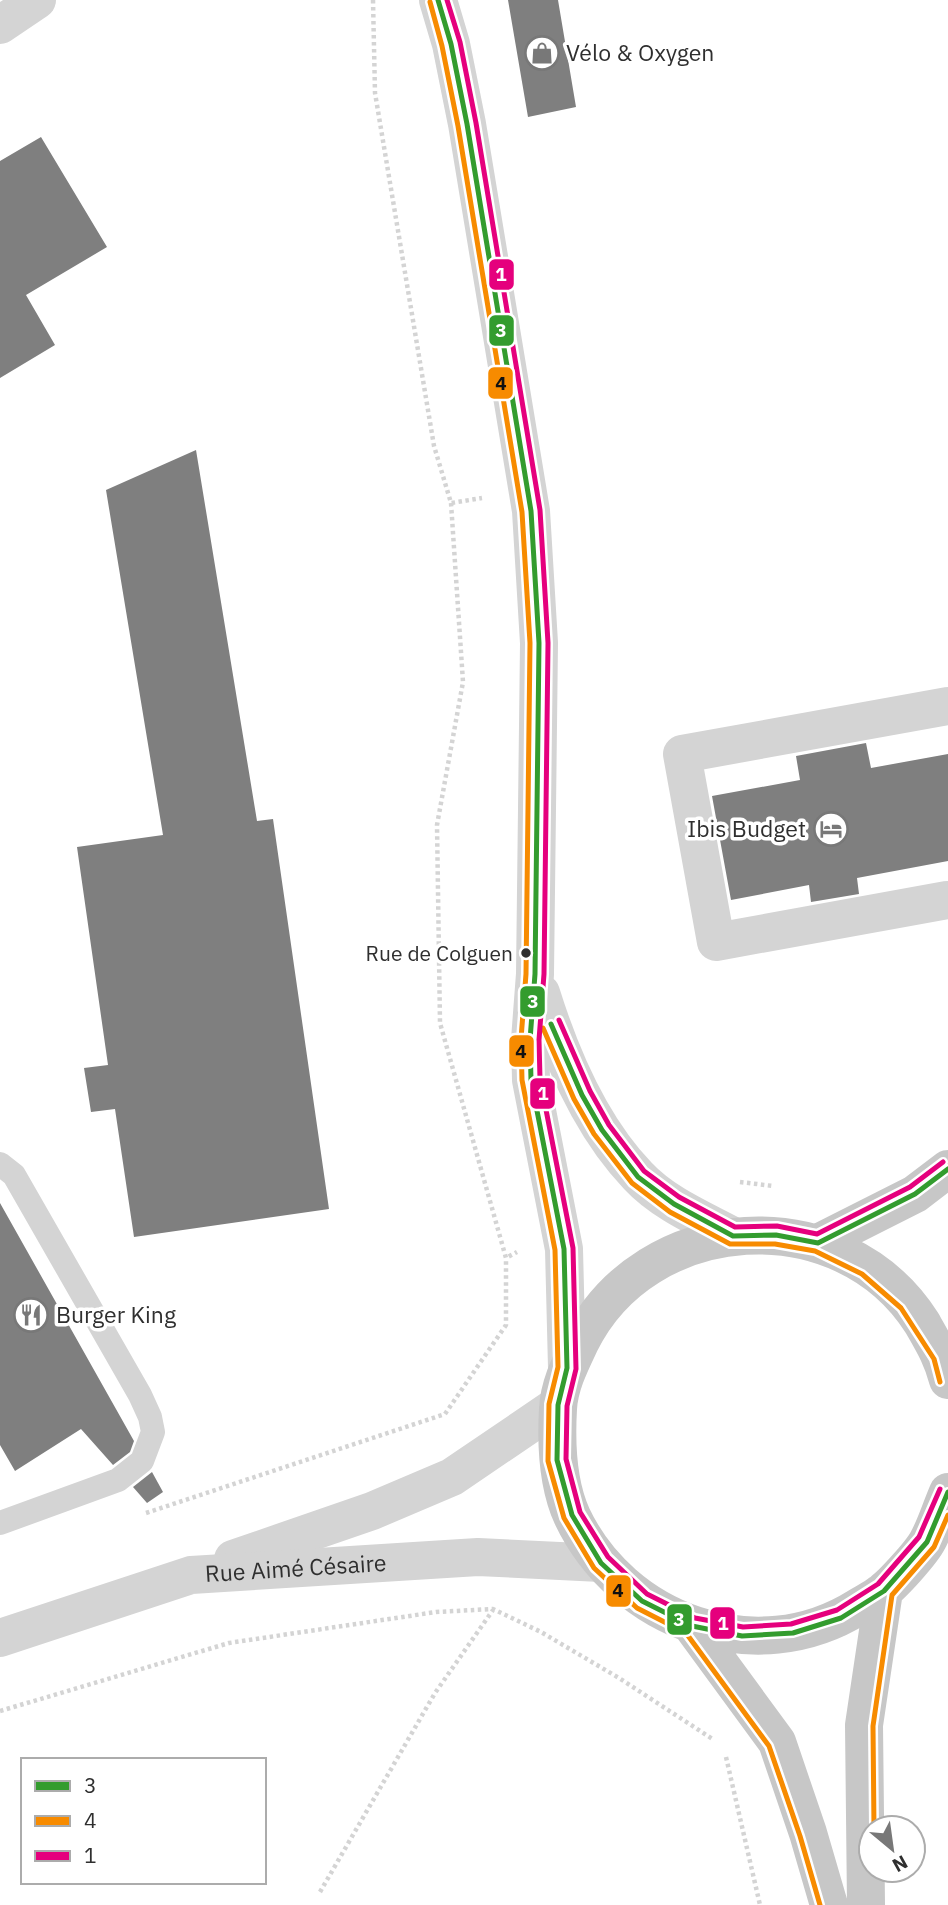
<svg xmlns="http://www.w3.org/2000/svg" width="948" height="1905" font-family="'IBM Plex Sans',sans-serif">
	<rect width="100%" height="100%" fill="#fff"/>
	<path fill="#7f7f7f" d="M508,0h50l18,107 -48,10z
		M41,137l66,110 -81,48 29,50 -55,33v-217z
		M196,450l61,371 16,-2 56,390 -195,28 -19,-128 -24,3 -7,-44 24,-3 -31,-218 86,-12 -57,-345z
		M866,743l5,25 77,-14v107l-91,17 2,16 -48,8 -2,-17 -78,15 -19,-104 88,-16 -4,-24z
		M0,1203l134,238 -4,11 -17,13 -32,-36 -66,42 -15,-26z
		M152,1472l11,20 -16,11 -14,-16z"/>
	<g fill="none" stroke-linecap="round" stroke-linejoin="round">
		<path stroke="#d4d4d4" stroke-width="4.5" stroke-dasharray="3.5 3.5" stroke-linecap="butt" d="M373,0l2,93 59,353 17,57 31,-5
			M451,503l12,179 -26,143 3,198 66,235 11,-6
			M740,1182l33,4
			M146,1513l299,-99 61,-89v-67
			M0,1711l229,-68 207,-31 57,-3 48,23 78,46 95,62
			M726,1757l34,148
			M320,1892l115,-199 58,-83"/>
		<path stroke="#d4d4d4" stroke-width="24" d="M0,1164l14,11 126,220 10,22 3,15 -11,29 -24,19 -118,43"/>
		<g stroke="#d4d4d4" stroke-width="38">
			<path d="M438,0l13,44 16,80 64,387 8,132 -4,331 -5,66 1,40 33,169 3,119"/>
			<path d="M0,25l37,-25"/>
			<path d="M947,900l-231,42 -34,-188 266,-48"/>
			<path d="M541,993c20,64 49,133 97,183 25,27 63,43 95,60"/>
			<path d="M233,1559l139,-48 80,-34 106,-72"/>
			<path id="s1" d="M0,1638l191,-63 287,-18 123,6"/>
		</g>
		<path stroke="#c7c7c7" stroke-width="38" d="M818,1243l97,-49 33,-25
			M948,1380c-6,-23 -14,-36 -26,-57 -80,-126 -277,-113 -342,20 -10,21 -21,43 -22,66 -2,35 -1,74 14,107 50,106 184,155 286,91 8,-5 17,-9 24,-15 11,-8 40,-40 46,-52 8,-15 13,-32 20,-48
			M692,1626l85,116 31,91 21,72
			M866,1905l-2,-180 20,-134"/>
		<g stroke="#fff" stroke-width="10">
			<path id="bus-1" d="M438,0l13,44 16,80 64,387 8,132 -4,331 -5,66 1,40 33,169 3,119 -9,37 -1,55 15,55 29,48 41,38 50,25 50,10 51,-3 48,-15 43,-27 43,-49 21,-50
				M551,1024l31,71 20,35 36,47 36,27 59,32 43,-1 42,8
				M818,1243l97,-49 33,-25"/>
		</g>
		<g stroke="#fff" stroke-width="10">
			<path id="bus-2" d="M430,2l12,44 16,80 64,386 8,131 -4,331 -5,65 1,41 33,170 3,117 -9,37 -1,57 16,57 30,50 43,40 49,25 83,113 31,90 20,69
				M543,1028l31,71 20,35 38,49 38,29 60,32h45l40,7 47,23 39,34 33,51 6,23
				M874,1828l-1,-102 19,-131 42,-48 14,-32"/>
		</g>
		<g stroke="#fff" stroke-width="10">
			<path id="bus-3" d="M447,0l13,42 16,81 64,387 8,133 -4,331 -5,66 1,39 33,169 3,121 -9,37 -1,53 14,53 28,45 39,37 48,24 48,9 48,-3 46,-14 41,-26 41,-47 21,-48
				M559,1020l31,71 19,34 35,46 35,26 56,30 42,-1 40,8 93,-47 33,-25"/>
		</g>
		<use href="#bus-1" stroke="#339c2e" stroke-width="5"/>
		<use href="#bus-2" stroke="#f78b00" stroke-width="5"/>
		<use href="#bus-3" stroke="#e5007d" stroke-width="5"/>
	</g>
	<defs>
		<g id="shop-ring" transform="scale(1.75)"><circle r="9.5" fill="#fff" stroke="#787878" stroke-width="1.5"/><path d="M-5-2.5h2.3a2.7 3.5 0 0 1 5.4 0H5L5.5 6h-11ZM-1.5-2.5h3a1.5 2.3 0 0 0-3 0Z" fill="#787878"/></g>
		<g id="hotel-ring" transform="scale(1.75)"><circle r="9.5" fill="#fff" stroke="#787878" stroke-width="1.5"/><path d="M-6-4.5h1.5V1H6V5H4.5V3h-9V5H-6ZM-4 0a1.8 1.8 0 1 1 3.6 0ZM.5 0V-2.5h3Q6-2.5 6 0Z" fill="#787878"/></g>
		<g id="restaurant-ring" transform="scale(1.75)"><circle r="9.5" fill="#fff" stroke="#787878" stroke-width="1.5"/><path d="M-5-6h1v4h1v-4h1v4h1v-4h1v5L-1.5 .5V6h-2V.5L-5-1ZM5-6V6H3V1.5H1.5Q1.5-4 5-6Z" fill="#787878"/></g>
	</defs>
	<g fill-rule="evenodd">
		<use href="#shop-ring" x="542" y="53"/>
		<use href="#hotel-ring" x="831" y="829"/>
		<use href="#restaurant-ring" x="31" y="1315"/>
	</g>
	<circle fill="#2f2f2f" stroke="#fff" stroke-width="2.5" cx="526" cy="953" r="6"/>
	<g text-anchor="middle" stroke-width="7" stroke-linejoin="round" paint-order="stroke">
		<g font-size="21" fill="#2f2f2f" stroke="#fff" text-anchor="end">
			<text x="513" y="961">Rue de Colguen</text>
		</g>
		<g font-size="23" fill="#2f2f2f" stroke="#fff" text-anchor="start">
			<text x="566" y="61">Vélo &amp; Oxygen</text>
			<text x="806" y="837" text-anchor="end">Ibis Budget</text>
			<text x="56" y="1323">Burger King</text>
		</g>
		<g font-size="23" fill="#2f2f2f" stroke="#fff">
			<text dy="8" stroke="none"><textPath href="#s1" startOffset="306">Rue Aimé Césaire</textPath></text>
		</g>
	</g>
	<g stroke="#fff" stroke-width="2.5">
		<rect x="488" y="258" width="27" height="33" rx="7" fill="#e5007d"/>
		<rect x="488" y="314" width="27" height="33" rx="7" fill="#339c2e"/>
		<rect x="487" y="366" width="27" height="34" rx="7" fill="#f78b00"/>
		<rect x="519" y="985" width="27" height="33" rx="7" fill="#339c2e"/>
		<rect x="508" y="1034" width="27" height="34" rx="7" fill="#f78b00"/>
		<rect x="529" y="1077" width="27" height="33" rx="7" fill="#e5007d"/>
		<rect x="605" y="1574" width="27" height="34" rx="7" fill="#f78b00"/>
		<rect x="666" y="1603" width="27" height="33" rx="7" fill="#339c2e"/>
		<rect x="709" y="1606" width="27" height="34" rx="7" fill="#e5007d"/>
	</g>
	<g font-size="19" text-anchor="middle" font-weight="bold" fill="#fff">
		<text x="501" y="281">1</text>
		<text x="501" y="337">3</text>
		<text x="533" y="1008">3</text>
		<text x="543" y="1100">1</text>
		<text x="679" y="1626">3</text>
		<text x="723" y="1630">1</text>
	</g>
	<g font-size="19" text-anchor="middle" font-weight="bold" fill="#111">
		<text x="501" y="390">4</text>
		<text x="521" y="1058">4</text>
		<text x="618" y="1597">4</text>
	</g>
	<rect x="21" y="1758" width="245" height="126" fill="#ffffff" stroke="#acacac" stroke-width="2"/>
	<rect x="35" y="1781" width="35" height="10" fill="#339c2e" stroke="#acacac" stroke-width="2"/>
	<text x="84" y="1793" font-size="21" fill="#2f2f2f">3</text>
	<rect x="35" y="1816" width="35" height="10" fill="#f78b00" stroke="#acacac" stroke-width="2"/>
	<text x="84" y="1828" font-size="21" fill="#2f2f2f">4</text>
	<rect x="35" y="1851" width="35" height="10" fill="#e5007d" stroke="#acacac" stroke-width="2"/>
	<text x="84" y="1863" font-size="21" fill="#2f2f2f">1</text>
	<g transform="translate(892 1849) rotate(151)"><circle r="33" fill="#ffffff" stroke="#acacac" stroke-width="2"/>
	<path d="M0-5L12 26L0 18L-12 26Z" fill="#787878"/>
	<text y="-10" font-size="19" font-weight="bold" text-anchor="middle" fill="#2f2f2f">N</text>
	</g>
</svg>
